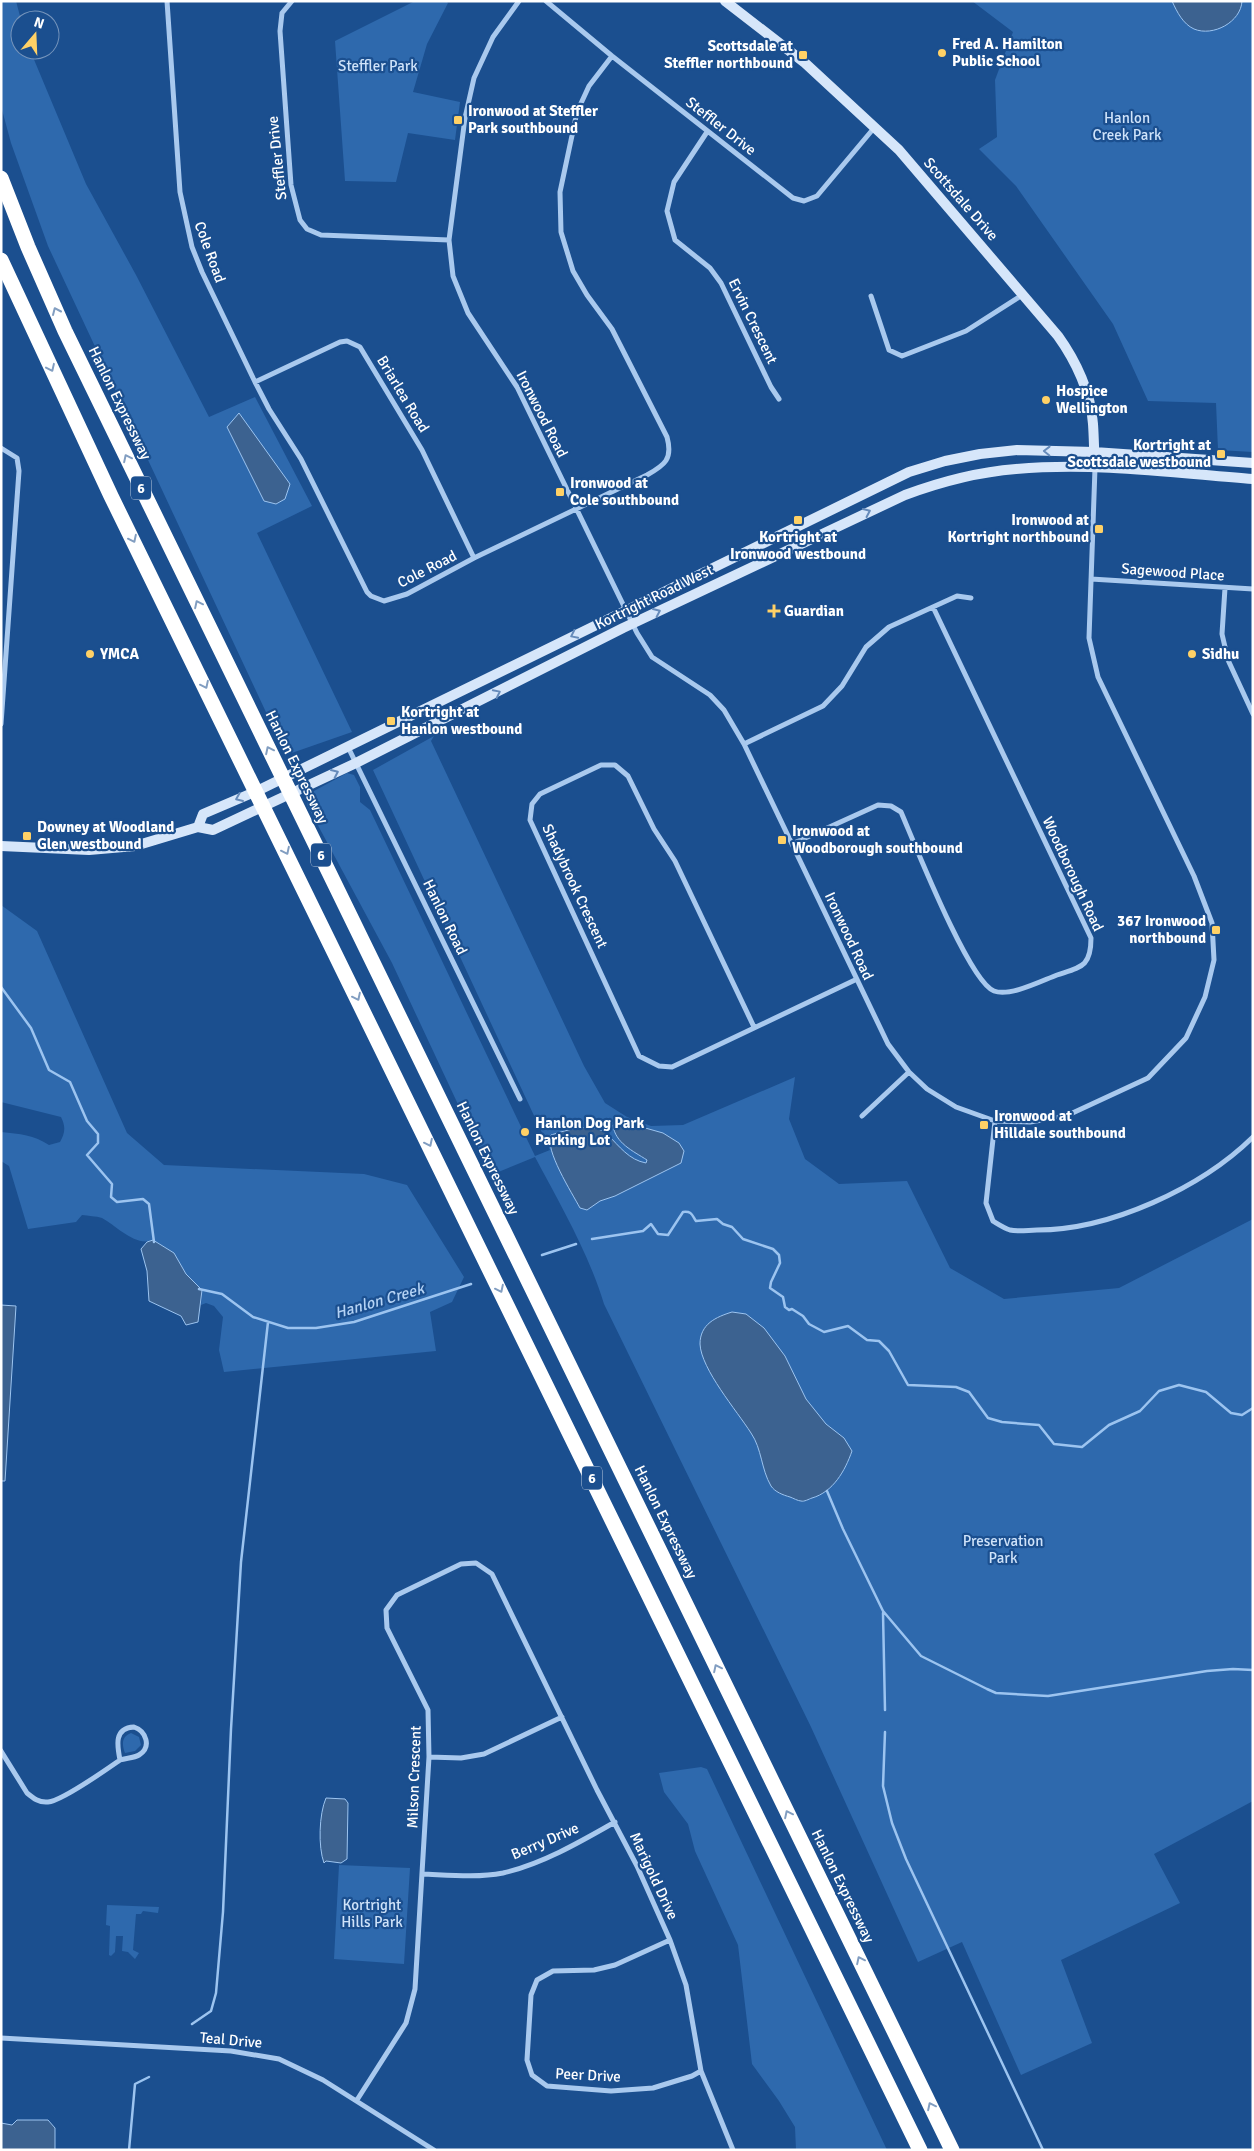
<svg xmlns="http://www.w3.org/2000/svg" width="1254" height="2151" font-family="Signika,sans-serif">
	<rect width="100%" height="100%" fill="#1b4f8f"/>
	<path fill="#2e69ad" d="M1,1h15l5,19 -1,30h10l56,134 50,91 73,142 46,-20 57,109 -55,27 95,199 -66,23 -238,-509 -37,-103 -10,-37z
		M415,1h31l2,2 -21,41 -14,48 47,10 -5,38 -47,-7 -12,49 -51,-1 -10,-140z
		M972,1h281v451l-35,-2 -2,-47 -68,-2 -35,-77 -97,-138 -37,-37 18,-12 -2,-57 18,-48z
		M434,736l-3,5 153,325 21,37 22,14 24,9 32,-1 112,-48 -6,42 16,40 34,25 68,-3 43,87 54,31 115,-11 134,-69v582l-99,53 26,49 -119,57 31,83 -71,32 -59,-133 -44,20 -107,-235 -207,-423c-15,-50 -44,-100 -69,-147l-44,18 -99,-212 -85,-158 1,-8 6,-6 33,-18 7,2 6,12v15l10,8 165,346 15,-6 -177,-380z
		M1,905l36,26 90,202 37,32 200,9 43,11 57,92 -12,25 -22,10 6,39 -212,21 -5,-22 4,-33 -9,-11 -8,-3 -5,2 1,-15 -16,-16 -12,-21 -21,-13c-18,7 -36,-14 -51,-22 -6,-2 -14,-2 -20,-3l-6,7 -48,7 -19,-63 -8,-5v-29c19,2 33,3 48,13l11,-3c5,-9 6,-15 1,-25l-60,-15z
		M131,1733l8,4 2,8 -6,6 -10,2c-3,-8 -4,-16 6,-20z
		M701,1767l6,2 180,381h-91l-1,-23 -16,-26 -27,-37 -14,-119 -43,-94 -7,-27 -24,-32 -5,-19z
		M339,1865l71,3 -6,96 -70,-5z
		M107,1905l52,2 -1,6 -15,-2 -2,3h-5l-3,36 6,3 -4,6 -7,-7 -6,-1 1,-15h-7l-1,16 -4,4 -2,-1 1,-29 -4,-1z"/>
	<path fill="#3c6290" stroke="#9cc4f0" d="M1172,1h70c-1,21 -29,36 -48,28 -11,-5 -17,-17 -22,-28z
		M239,413l51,71 -5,15 -9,5 -12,-3 -37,-74z
		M624,1122l39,11 16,10 5,8 -3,12 -66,33 -15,5 -13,9 -7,-2c-8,-15 -36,-59 -29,-73 16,-5 43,-14 57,0 11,11 21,25 38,28l1,-3c-14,-9 -32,-17 -34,-35z
		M153,1240l21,13 12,21 16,16 -4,32 -12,3 -5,-9 -32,-15 -2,-30 -6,-22 6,-7z
		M1,1305l15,1 -11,175h-4z
		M732,1312l14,2 18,14 21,28 21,43 20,25 18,14 8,13c-7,20 -19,41 -40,47 -3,1 -8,4 -11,3 -3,0 -8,-3 -11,-4 -7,-2 -15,-5 -19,-11 -10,-17 -9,-37 -20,-53 -14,-22 -50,-64 -51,-89 0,-20 16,-27 32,-32z
		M326,1798l19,1 3,4 -1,56 -6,4 -15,-2 -2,2c-6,-16 -5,-49 2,-65z
		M17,2120h31l7,8v22h-54v-27l11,2z"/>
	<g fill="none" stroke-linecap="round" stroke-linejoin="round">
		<path stroke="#9cc4f0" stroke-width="2.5" d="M1,987l30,41 18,42 21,12 17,39 11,13v9l-11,12 25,29 -1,13 6,5 26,-3 6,5 5,38
			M592,1239l51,-8 8,-7 7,10 10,1 15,-23c9,-1 9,3 13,9l21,-2 6,5 9,3 11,12 30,10 6,6 1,8 -9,19 -1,6 13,9 2,10 4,3 3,-1 11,7 6,8 15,8 24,-6 19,14 12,1 10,10 19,34 48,2 13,5 19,26 14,4 37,3 15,19 28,3 27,-22 31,-14 19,-20 20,-6 27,7 25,21 11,2 11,-7
			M542,1255l34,-11
			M199,1289l23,5 31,23 35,11h28l38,-6 117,-38
			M827,1491l16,38 40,82 38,45 66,33 9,4 52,3 159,-25 26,-2 20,1
			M883,1613l2,97
			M885,1732l-2,54 9,37 14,36 137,291
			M192,2024l19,-13 5,-18 7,-81 8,-183 10,-167 27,-240
			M129,2150l6,-66 14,-7"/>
		<path stroke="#a9c9ee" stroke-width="5" d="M167,1l13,191 12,55 10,25 53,110 14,27 32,50 66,133 4,4 13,5 23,-7 67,-36 173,-83c18,-10 26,-16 20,-38l-55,-108 -25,-34 -14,-24 -12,-39 -1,-40 17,-80 12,-26 23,-30
			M292,1l-10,12 -2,18 11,154 9,35 7,9 14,6 128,5
			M519,1l-26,36 -19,41 -9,40 -16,122 4,36 15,37 49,74 120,246 15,24 58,38 14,15 20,34 144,300 21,28 18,17 29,18 39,14 35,1 36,-6 82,-38 38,-40 19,-41 9,-37 -2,-37 -18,-47 -96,-199 -9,-39 6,-170
			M546,1l66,55 181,142 11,3 13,-5 57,-68
			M707,132l-33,50 -7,29 8,29 35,28 11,15 50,104 8,12
			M871,296l18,54 13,6 64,-25 58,-37
			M255,382l85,-40 7,-1 13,6 62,103 52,108
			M1,448l16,10 2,13 -18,253
			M1091,579l162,10
			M1225,588l-3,46 6,26 25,54
			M744,744l79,-38 19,-20 24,-39 23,-20 68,-31 14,2
			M348,747l172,352
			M792,844l86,-39 13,1 10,6c13,30 68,170 93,179 16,6 47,-10 63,-16 24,-8 34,-8 34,-37l-158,-331
			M754,1027l-79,-166 -21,-32 -26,-53 -13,-11h-14l-61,29 -8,10 -2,16 109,236 20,10 13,1 183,-87
			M862,1116l47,-44
			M995,1121l-9,82 7,18c5,3 11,7 17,9 8,2 19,0 27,0 73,0 164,-42 216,-93
			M134,1727c12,4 18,20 5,28 -5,3 -13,3 -19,5 -3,-15 -6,-32 14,-33z
			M1,1751l26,42c6,5 12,10 21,9 14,-1 59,-33 72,-42
			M429,1757l32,1 23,-4 78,-37
			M422,1874c26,1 55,4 81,-1 39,-9 77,-31 112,-51
			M670,1940l-55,25 -21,5 -41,1 -16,9 -6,15 -4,65 5,15 15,11 64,5 42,-3 39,-12 9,-5
			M1,2038l230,13 48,8 44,21 111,70
			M357,2100l49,-77 9,-34 14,-232 -1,-47 -41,-82 -1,-18 11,-15 64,-31 15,-1 16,11 105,216 40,76 33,74 16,45 15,86 32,79"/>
		<path stroke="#d6e6fa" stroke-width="10" d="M725,1l80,62 94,87 159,186c18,25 33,57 35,88 1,14 1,29 2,43
			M198,827l5,-13 54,-23 652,-319 36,-11 35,-7 37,-4 77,2 159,11
			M1,846l88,4 46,-4 63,-19 15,3 143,-67 267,-135 282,-133c35,-13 73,-23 111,-26 79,-7 159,4 237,10"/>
		<path stroke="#fff" stroke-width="15" d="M1,178l27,69 37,84 887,1819
			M1,260l110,236 809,1654"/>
	</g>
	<defs><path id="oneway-chevron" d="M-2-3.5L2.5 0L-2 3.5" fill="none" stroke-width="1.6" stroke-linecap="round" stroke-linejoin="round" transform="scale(1.25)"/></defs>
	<g stroke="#829ec1">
		<use href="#oneway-chevron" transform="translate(56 311) rotate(-114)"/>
		<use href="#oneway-chevron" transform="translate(51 368) rotate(65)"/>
		<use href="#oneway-chevron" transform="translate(127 458) rotate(-116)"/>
		<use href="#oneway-chevron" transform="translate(133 539) rotate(64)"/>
		<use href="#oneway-chevron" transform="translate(198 604) rotate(-116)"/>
		<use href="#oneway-chevron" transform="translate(205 685) rotate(64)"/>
		<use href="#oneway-chevron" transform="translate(269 750) rotate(-116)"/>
		<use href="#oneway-chevron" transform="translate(286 851) rotate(64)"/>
		<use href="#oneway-chevron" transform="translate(357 997) rotate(64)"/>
		<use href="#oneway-chevron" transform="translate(429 1143) rotate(64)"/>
		<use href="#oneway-chevron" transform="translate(500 1289) rotate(64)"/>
		<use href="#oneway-chevron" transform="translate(717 1668) rotate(-116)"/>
		<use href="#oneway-chevron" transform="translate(788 1814) rotate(-116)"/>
		<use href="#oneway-chevron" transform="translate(860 1960) rotate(-116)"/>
		<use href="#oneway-chevron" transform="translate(931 2106) rotate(-116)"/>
	</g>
	<g stroke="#668bba">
		<use href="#oneway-chevron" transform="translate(1047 451) rotate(-179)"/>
		<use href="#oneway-chevron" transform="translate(867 512) rotate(-25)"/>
		<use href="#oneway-chevron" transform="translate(657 612) rotate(-25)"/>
		<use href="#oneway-chevron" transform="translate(574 635) rotate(154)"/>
		<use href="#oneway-chevron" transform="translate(497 693) rotate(-26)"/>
		<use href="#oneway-chevron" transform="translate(335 773) rotate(-25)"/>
		<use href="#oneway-chevron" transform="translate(239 798) rotate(157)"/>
	</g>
	<g fill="#ffd166" stroke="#1b4f8f" stroke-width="2">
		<circle cx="942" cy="53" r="5"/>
		<rect x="798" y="50" width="10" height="10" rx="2.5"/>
		<rect x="453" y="115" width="10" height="10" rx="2.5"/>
		<circle cx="1046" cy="400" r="5"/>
		<rect x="1216" y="449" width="10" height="10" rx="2.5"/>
		<rect x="555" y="487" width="10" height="10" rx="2.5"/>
		<rect x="793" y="515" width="10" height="10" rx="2.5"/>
		<rect x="1094" y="524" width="10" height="10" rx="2.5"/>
		<path d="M771.5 603.5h5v5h5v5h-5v5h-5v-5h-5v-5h5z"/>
		<circle cx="90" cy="654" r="5"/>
		<circle cx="1192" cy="654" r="5"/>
		<rect x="386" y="716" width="10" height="10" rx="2.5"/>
		<rect x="22" y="831" width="10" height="10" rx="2.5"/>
		<rect x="777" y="835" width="10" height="10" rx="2.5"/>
		<rect x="1211" y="925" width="10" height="10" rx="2.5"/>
		<rect x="979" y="1120" width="10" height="10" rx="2.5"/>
		<circle cx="525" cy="1132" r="5"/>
	</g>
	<g text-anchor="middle" stroke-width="4.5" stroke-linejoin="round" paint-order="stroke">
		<g fill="#1b4f8f" stroke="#bbcadd" stroke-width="1">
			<rect x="131" y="476.5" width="20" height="23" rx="4"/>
			<rect x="311" y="843.5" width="20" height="23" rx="4"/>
			<rect x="582" y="1466.5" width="20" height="23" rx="4"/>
		</g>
		<g font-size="14" font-weight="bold" fill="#fff">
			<text x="141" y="493">6</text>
			<text x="321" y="860">6</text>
			<text x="592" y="1483">6</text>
		</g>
		<g font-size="15" font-weight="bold" fill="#fff" stroke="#1b4f8f" text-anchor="start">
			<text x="952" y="49">Fred A. Hamilton<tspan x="952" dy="17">Public School</tspan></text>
			<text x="793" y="51" text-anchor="end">Scottsdale at<tspan x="793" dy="17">Steffler northbound</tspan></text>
			<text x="468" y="116">Ironwood at Steffler<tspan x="468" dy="17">Park southbound</tspan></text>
			<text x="1056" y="396">Hospice<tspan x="1056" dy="17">Wellington</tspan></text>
			<text x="1211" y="450" text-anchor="end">Kortright at<tspan x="1211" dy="17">Scottsdale westbound</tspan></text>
			<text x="570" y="488">Ironwood at<tspan x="570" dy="17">Cole southbound</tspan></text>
			<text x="1089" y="525" text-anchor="end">Ironwood at<tspan x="1089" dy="17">Kortright northbound</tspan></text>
			<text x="798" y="542" text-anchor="middle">Kortright at<tspan x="798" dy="17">Ironwood westbound</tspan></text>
			<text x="784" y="616">Guardian</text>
			<text x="100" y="659">YMCA</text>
			<text x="1202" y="659">Sidhu</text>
			<text x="401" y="717">Kortright at<tspan x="401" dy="17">Hanlon westbound</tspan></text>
			<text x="37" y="832">Downey at Woodland<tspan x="37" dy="17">Glen westbound</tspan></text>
			<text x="792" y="836">Ironwood at<tspan x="792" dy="17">Woodborough southbound</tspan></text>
			<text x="1206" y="926" text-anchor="end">367 Ironwood<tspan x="1206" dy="17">northbound</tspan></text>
			<text x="994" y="1121">Ironwood at<tspan x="994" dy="17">Hilldale southbound</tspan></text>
			<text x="535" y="1128">Hanlon Dog Park<tspan x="535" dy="17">Parking Lot</tspan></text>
		</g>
		<g font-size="15" fill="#cfe3fa" stroke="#1b4f8f">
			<text x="378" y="71">Steffler Park</text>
			<text x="1127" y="123">Hanlon<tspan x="1127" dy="17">Creek Park</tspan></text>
			<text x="1003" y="1546">Preservation<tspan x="1003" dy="17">Park</tspan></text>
			<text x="372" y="1910">Kortright<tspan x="372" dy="17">Hills Park</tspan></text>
		</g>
		<g font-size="15" fill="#fff" stroke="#1b4f8f">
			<text transform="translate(721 126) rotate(38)" y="5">Steffler Drive</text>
			<text transform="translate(277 158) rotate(-96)" y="5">Steffler Drive</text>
			<text transform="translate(961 199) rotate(49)" y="5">Scottsdale Drive</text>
			<text transform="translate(210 252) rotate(70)" y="5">Cole Road</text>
			<text transform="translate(753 321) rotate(64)" y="5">Ervin Crescent</text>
			<text transform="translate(403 394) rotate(59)" y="5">Briarlea Road</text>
			<text transform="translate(120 403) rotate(64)" y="5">Hanlon Expressway</text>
			<text transform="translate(542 414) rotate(63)" y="5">Ironwood Road</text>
			<text transform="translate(427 569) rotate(-27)" y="5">Cole Road</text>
			<text transform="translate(1173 572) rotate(4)" y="5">Sagewood Place</text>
			<text transform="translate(654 597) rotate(-26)" y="5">Kortright Road West</text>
			<text transform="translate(297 767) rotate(64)" y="5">Hanlon Expressway</text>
			<text transform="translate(1073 874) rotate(65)" y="5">Woodborough Road</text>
			<text transform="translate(575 886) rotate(65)" y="5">Shadybrook Crescent</text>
			<text transform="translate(445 917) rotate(64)" y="5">Hanlon Road</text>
			<text transform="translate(849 936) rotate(65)" y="5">Ironwood Road</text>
			<text transform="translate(488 1158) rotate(64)" y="5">Hanlon Expressway</text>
			<text transform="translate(666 1522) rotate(64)" y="5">Hanlon Expressway</text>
			<text transform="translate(414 1777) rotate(-88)" y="5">Milson Crescent</text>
			<text transform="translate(545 1841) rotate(-23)" y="5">Berry Drive</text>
			<text transform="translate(654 1876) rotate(65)" y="5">Marigold Drive</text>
			<text transform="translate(843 1886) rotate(64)" y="5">Hanlon Expressway</text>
			<text transform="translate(231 2040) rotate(5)" y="5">Teal Drive</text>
			<text transform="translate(588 2075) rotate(3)" y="5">Peer Drive</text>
		</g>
		<g font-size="16" font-style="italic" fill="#b5d3f5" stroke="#1b4f8f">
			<text transform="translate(379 1300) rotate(-16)" y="6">Hanlon Creek</text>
		</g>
	</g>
	<rect width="1254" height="2151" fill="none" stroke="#ffffff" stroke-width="5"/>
	<g transform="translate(35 35) rotate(19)"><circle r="24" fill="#1b4f8f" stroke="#7695bc"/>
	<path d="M0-4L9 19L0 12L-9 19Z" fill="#ffd166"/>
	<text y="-8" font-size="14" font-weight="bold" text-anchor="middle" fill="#ffffff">N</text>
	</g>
</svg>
